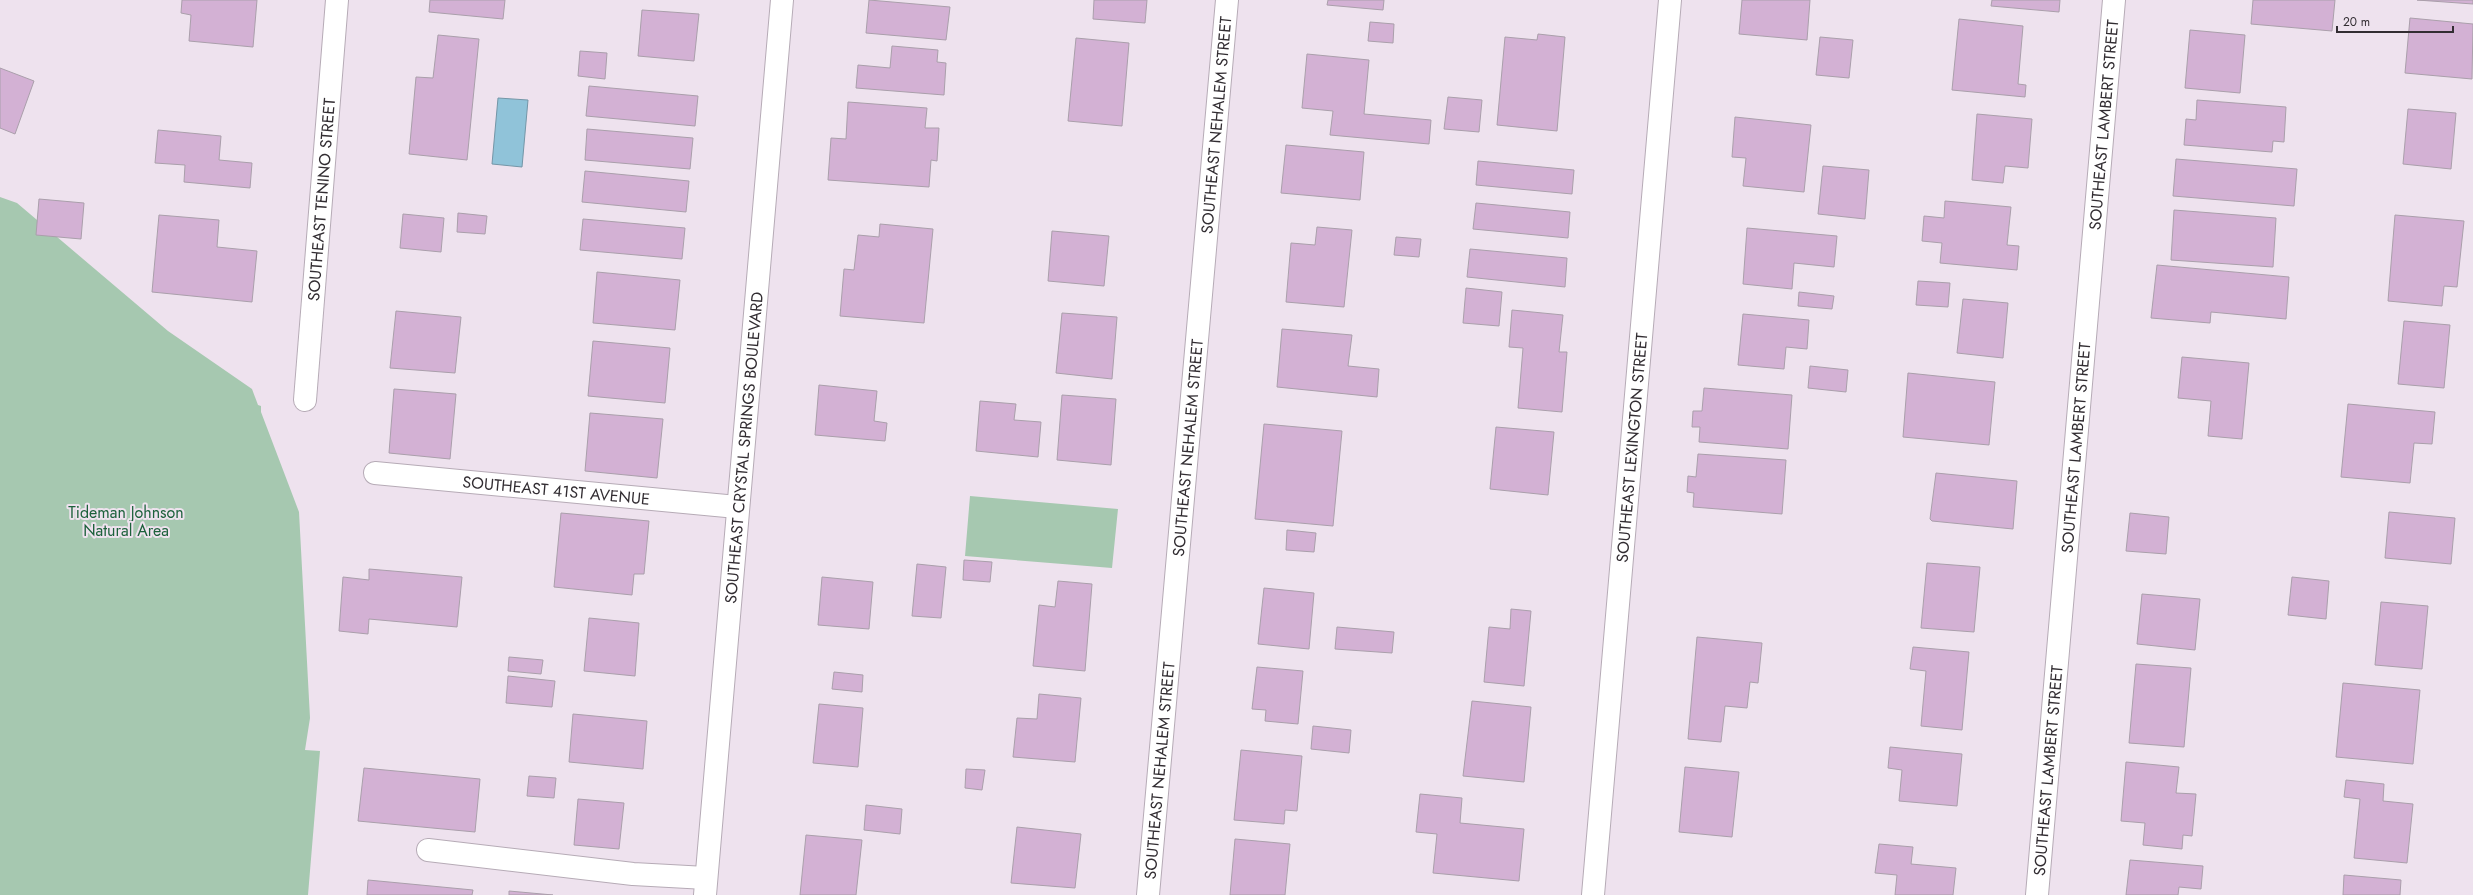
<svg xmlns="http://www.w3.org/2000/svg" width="2473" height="895" font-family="Jost,sans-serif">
	<rect width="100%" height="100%" fill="#eee2ee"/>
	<path fill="#a6c8b0" d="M0,197l17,6 151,128 84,58 6,16 3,1v6l38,100 11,206 -5,32 15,1 -12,144h-308z
		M970,496l148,13 -6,59 -147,-12z"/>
	<path fill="#90c3d9" stroke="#7496a7" d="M498,98l30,2 -6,67 -30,-3z"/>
	<path fill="#d3b1d4" stroke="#aa9fab" d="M182,0h75l-4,47 -64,-6 2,-26 -10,-2z
		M430,0h75l-2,19 -74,-7z
		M869,0l81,7 -4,33 -80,-7z
		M1094,0h53l-2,23 -52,-4z
		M1328,0h56l-1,10 -56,-5z
		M1742,0h68l-3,40 -68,-6z
		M1992,0h68l-1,12 -68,-6z
		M2253,0h82l-3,31 -81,-7z
		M2417,0h56v4z
		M642,10l57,4 -5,47 -56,-5z
		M2410,18l63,6 -1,55 -67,-6z
		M1959,19l64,7 -5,58 8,1 -1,12 -73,-7z
		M1370,22l24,2 -1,19 -25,-2z
		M2190,30l55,5 -5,58 -55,-5z
		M1538,34l27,3 -8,94 -60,-6 8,-88 32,3z
		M438,35l41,4 -12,121 -58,-6 7,-77 17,1z
		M1820,37l33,3 -4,38 -33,-3z
		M1076,38l53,5 -7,83 -54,-5z
		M892,46l46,4 -1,12 9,1 -2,32 -88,-7 2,-23 32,3z
		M580,51l27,2 -2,26 -27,-3z
		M1307,54l62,6 -5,54 67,6 -2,24 -99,-9 3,-24 -31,-3z
		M0,68l34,13 -19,53 -15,-6z
		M589,86l109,10 -3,30 -109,-10z
		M1448,97l34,3 -3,32 -35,-3z
		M2197,100l89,7 -2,35 -11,-1 -1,11 -88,-7 2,-26 10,1z
		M848,102l79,6 -2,20h14l-2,33 -6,-1 -2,27 -101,-7 3,-42 15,1z
		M2408,109l48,4 -5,56 -48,-5z
		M1977,114l55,5 -4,49 -23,-2 -2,17 -31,-3z
		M1735,117l76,8 -7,67 -61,-6 3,-28 -14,-1z
		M587,129l106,9 -3,31 -105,-9z
		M158,130l63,6 -2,24 33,3 -2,25 -66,-6 1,-17 -30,-2z
		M1286,145l78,7 -4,48 -79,-7z
		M2176,159l121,10 -3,37 -121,-10z
		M1478,161l96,9 -2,24 -96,-9z
		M1823,166l46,4 -4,49 -47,-5z
		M585,171l104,10 -3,31 -104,-10z
		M39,199l45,4 -3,36 -45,-4z
		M1945,201l66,6 -4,38 12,1 -2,24 -77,-7 2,-20 -20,-2 2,-25 20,2z
		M1476,203l94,9 -2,26 -95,-9z
		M2174,210l102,8 -3,49 -102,-7z
		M458,213l29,3 -2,18 -28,-2z
		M403,214l41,4 -3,34 -41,-4z
		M159,215l60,5 -2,27 40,4 -5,51 -100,-10z
		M2395,215l69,6 -7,66 -13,-1 -2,20 -54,-5z
		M583,219l102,9 -3,31 -102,-9z
		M880,224l53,5 -9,94 -84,-7 4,-47 10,1 4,-35 21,2z
		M1317,227l35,3 -8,77 -58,-5 5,-59 24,2z
		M1747,228l90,8 -3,31 -40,-4 -2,26 -49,-5z
		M1052,231l57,5 -5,50 -56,-5z
		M1396,237l25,2 -2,18 -25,-2z
		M1470,249l97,9 -2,29 -98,-10z
		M2157,265l132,12 -3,42 -75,-7 -1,11 -59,-5z
		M597,272l83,8 -5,50 -82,-7z
		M1918,281l32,2 -2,24 -32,-2z
		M1466,288l36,4 -3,34 -36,-3z
		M1799,292l35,4 -2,13 -34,-3z
		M1963,299l45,4 -5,55 -46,-5z
		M1512,310l51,5 -4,37h8l-5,60 -44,-4 5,-60 -14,-1z
		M396,311l65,6 -6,56 -65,-5z
		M1062,313l55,4 -5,62 -56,-6z
		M1743,314l66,6 -2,29 -21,-2 -2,22 -46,-4z
		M2404,321l46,4 -6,63 -46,-4z
		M1282,329l70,6 -4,31 31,3 -2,28 -100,-10z
		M593,341l77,7 -5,55 -77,-7z
		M2182,357l67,6 -7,76 -34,-3 3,-35 -33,-3z
		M1810,366l38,4 -2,22 -38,-4z
		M1908,373l87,9 -6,63 -86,-8z
		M819,385l58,6 -3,30 13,2 -2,18 -70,-6z
		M1704,388l88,7 -4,54 -89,-7 1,-15h-8l1,-16h9z
		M394,389l62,5 -6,65 -61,-6z
		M1062,395l54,4 -5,66 -54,-5z
		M980,401l36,3 -2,16 27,2 -3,35 -62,-6z
		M2348,404l87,8 -3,32 -18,-1 -4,40 -69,-6z
		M590,413l73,6 -6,59 -72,-7z
		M1264,424l78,7 -9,95 -78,-7z
		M1496,427l58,5 -6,63 -58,-6z
		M1698,454l88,6 -4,54 -89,-7 1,-14 -7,-1 1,-16 8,1z
		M1936,473l81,8 -4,48 -81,-8 -2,-2z
		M2389,512l66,6 -4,46 -66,-6z
		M561,513l88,8 -5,53h-10l-2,21 -78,-8z
		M2130,513l39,4 -3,37 -40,-3z
		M1287,530l29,3 -2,19 -28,-2z
		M964,560l28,2 -2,20 -27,-2z
		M1927,563l53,4 -6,65 -53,-4z
		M917,564l29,3 -5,51 -29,-2z
		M369,569l93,8 -5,50 -88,-8 -1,15 -29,-3 4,-54 26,3z
		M822,577l51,5 -4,47 -51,-4z
		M2292,577l37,4 -3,38 -38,-4z
		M1058,581l34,3 -7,87 -52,-5 6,-61 16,2z
		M1264,588l50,5 -5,56 -51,-5z
		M2142,594l58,5 -5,51 -58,-6z
		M2381,602l47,4 -6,63 -47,-4z
		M1511,609l20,2 -7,75 -40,-4 5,-55 21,2z
		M589,618l50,5 -4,53 -51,-5z
		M1337,627l57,5 -2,21 -57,-4z
		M1697,637l65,6 -4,40 -8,-1 -3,26 -22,-2 -4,36 -33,-3z
		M1913,647l56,5 -7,78 -41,-4 5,-55 -16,-2z
		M509,657l34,3 -2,14 -33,-3z
		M2136,664l55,4 -7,79 -55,-4z
		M1257,667l46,4 -5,53 -33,-3 1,-11 -14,-1z
		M834,672l29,3 -1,17 -30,-3z
		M508,676l47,5 -3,26 -46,-4z
		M2343,683l77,7 -7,74 -77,-7z
		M1039,694l42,4 -6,64 -62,-5 4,-39 20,1z
		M1472,701l59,6 -7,75 -61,-6z
		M819,704l44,4 -5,59 -45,-4z
		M573,714l74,7 -4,48 -74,-7z
		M1313,726l38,4 -2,23 -38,-4z
		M1890,747l72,7 -5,52 -58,-5 3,-31 -14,-2z
		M1241,750l61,6 -5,55 -12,-1 -1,14 -50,-4z
		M2126,762l53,5 -3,26 20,1 -4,42 -9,-1 -1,14 -39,-4 2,-22 -24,-2z
		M1685,767l54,5 -7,65 -53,-5z
		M364,768l116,11 -5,53 -117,-11z
		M966,769l19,1 -3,20 -17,-2z
		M529,776l27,2 -2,20 -27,-2z
		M2346,780l38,4 -1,17 30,3 -6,59 -53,-5 6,-59 -16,-2z
		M1420,794l42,4 -2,25 64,6 -5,52 -86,-8 4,-39 -21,-2z
		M578,799l46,4 -5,46 -45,-4z
		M866,805l36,4 -2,25 -36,-4z
		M1017,827l64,7 -6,54 -64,-5z
		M806,835l56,5 -6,55h-56z
		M1235,839l55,5 -5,51h-55z
		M1879,844l34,3 -2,17 45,4 -3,27h-58l2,-20 -22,-2z
		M2130,860l73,6 -2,23 -22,-2 -1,8h-52z
		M2344,875l57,5 -1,15h-57z
		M368,880l105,10 -1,5h-105z
		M509,891l44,4h-44z"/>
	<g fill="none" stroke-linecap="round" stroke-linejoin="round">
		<g stroke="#b6abb6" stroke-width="24">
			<g id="minor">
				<path id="s1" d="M305,400l32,-400"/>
				<path id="s2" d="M375,473l362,34"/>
				<path d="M428,850l205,24 73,4"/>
				<path id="s3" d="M705,895l77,-895"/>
				<path id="s4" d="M1148,895l79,-895"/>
				<path id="s5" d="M1593,895l77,-895"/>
				<path id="s6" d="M2037,895l77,-895"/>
			</g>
		</g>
		<use href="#minor" stroke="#fff" stroke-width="22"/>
	</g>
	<g text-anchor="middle" stroke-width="4" stroke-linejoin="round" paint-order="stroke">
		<g font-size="16" fill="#322d32" stroke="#eee2ee">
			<text dy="6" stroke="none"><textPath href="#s4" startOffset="773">SOUTHEAST NEHALEM STREET</textPath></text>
			<text dy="6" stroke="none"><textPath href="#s6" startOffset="773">SOUTHEAST LAMBERT STREET</textPath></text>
			<text dy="6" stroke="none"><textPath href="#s1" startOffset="201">SOUTHEAST TENINO STREET</textPath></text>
			<text dy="6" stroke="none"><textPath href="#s3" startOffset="449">SOUTHEAST CRYSTAL SPRINGS BOULEVARD</textPath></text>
			<text dy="6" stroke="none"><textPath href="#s4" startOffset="449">SOUTHEAST NEHALEM STREET</textPath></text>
			<text dy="6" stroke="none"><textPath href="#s5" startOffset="449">SOUTHEAST LEXINGTON STREET</textPath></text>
			<text dy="6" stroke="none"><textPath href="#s6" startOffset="449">SOUTHEAST LAMBERT STREET</textPath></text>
			<text dy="6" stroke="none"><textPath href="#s2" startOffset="182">SOUTHEAST 41ST AVENUE</textPath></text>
			<text dy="6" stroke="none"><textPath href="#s4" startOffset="125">SOUTHEAST NEHALEM STREET</textPath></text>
			<text dy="6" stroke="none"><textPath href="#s6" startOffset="125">SOUTHEAST LAMBERT STREET</textPath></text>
		</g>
		<g font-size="16" fill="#1c613b" stroke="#eee2ee">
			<text x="126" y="518">Tideman Johnson<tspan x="126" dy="18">Natural Area</tspan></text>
		</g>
	</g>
	<path d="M2337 26v6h116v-6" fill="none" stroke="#322d32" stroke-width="2"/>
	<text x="2343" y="26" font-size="12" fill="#322d32" stroke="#eee2ee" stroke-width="3" paint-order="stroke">20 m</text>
</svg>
